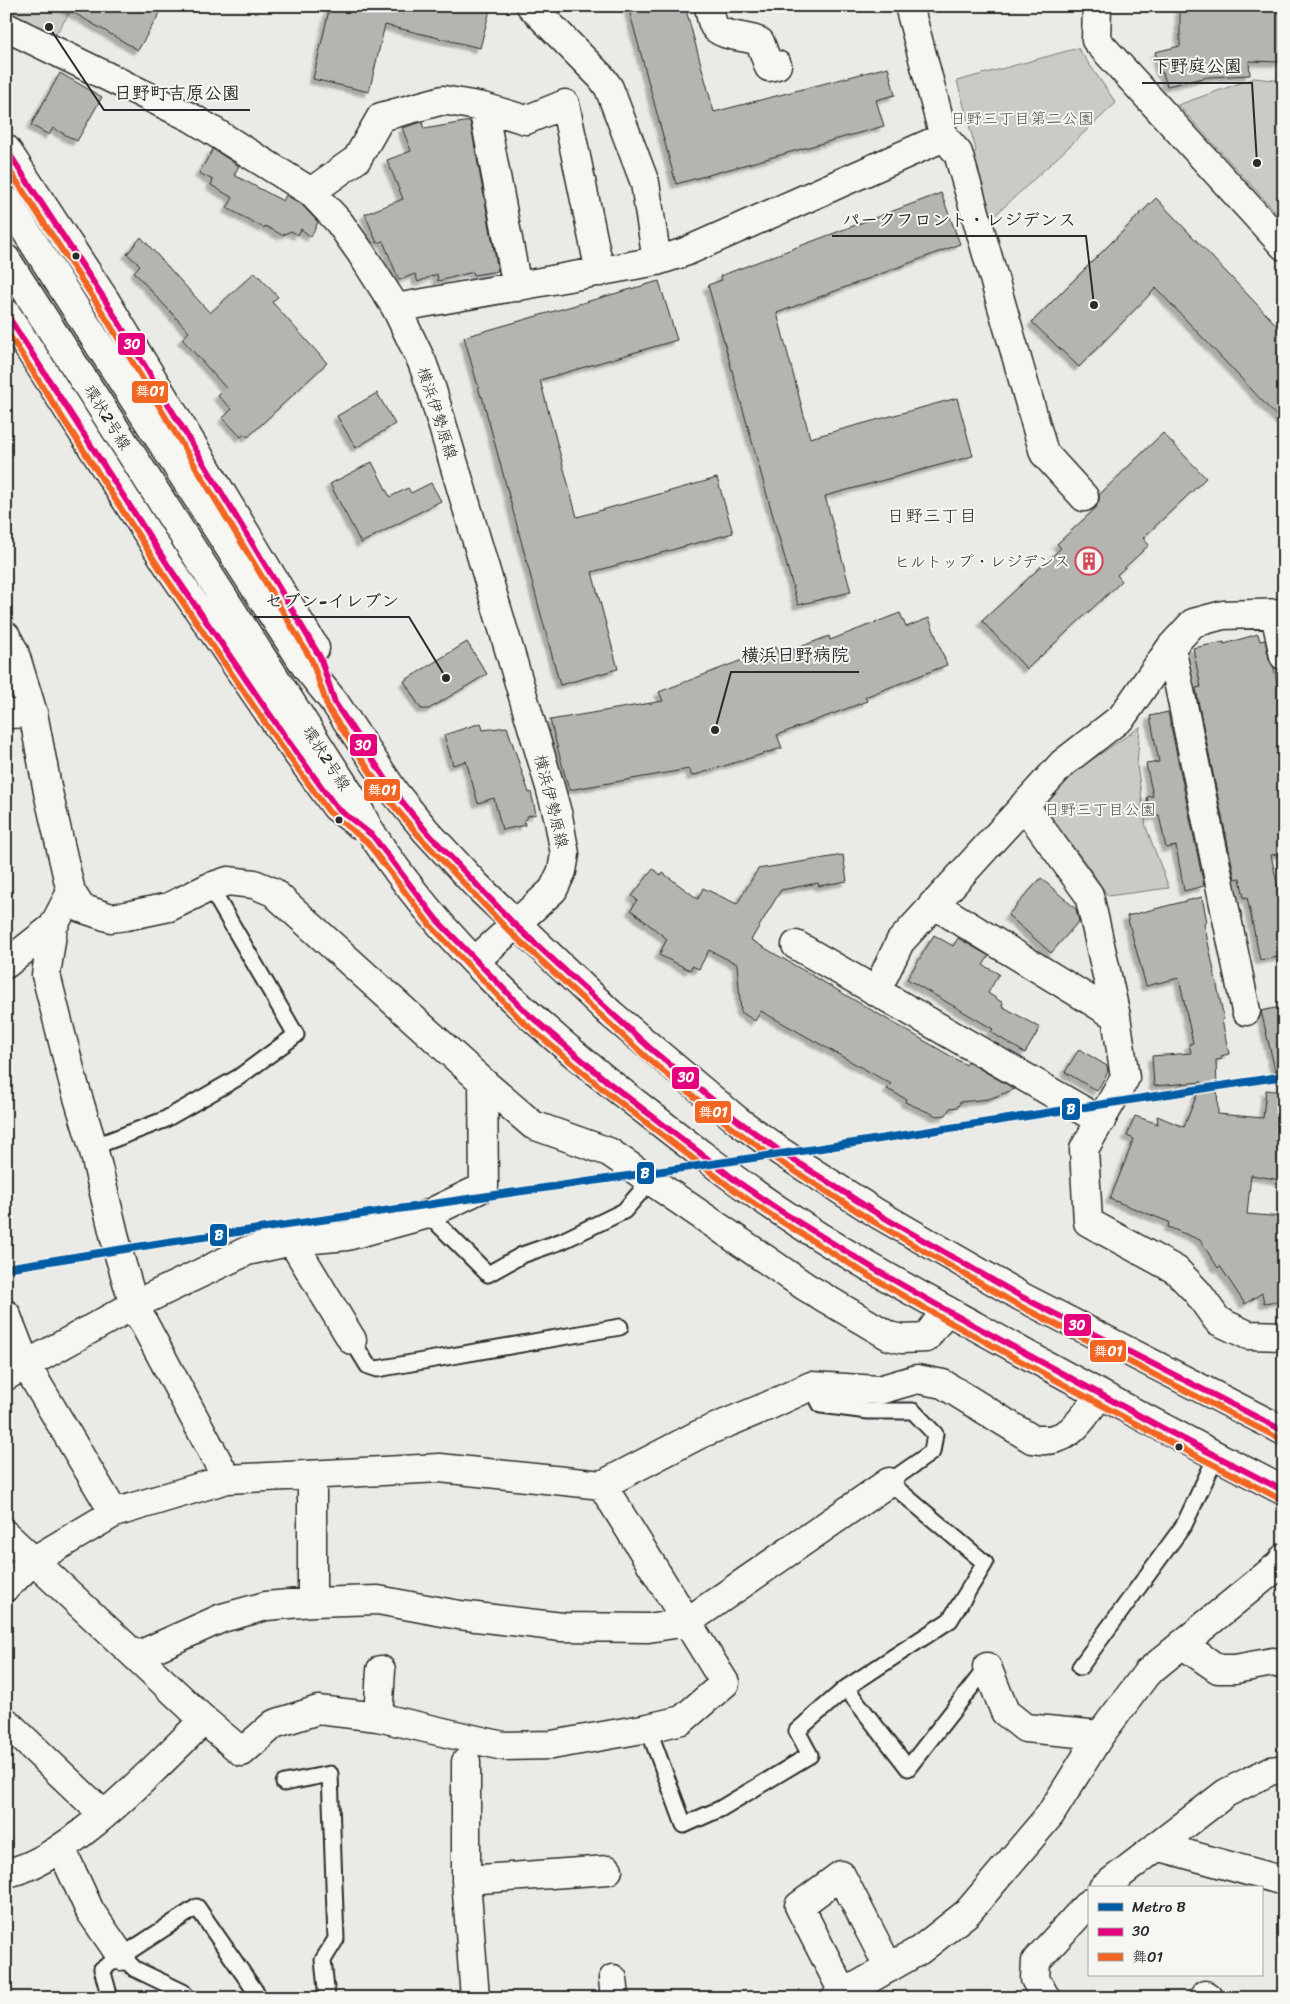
<svg xmlns="http://www.w3.org/2000/svg" width="1290" height="2004" font-family="Sriracha,'Klee One',sans-serif">
	<defs>
		<filter id="shadow"><feDropShadow dx="-4.5" dy="4.5" stdDeviation="1" flood-color="#0004"/></filter>
	</defs>
	<rect width="100%" height="100%" fill="#eaeae6"/>
	<filter id="ink" filterUnits="userSpaceOnUse"><feTurbulence type="fractalNoise" baseFrequency=".02" numOctaves="2"/><feDisplacementMap in="SourceGraphic" scale="10" xChannelSelector="R" yChannelSelector="G"/><feConvolveMatrix kernelMatrix="1 2 1 2 8 2 1 2 1" color-interpolation-filters="sRGB"/></filter>
	<g filter="url(#ink)">
		<path fill="#cacac7" stroke="#7a7a79" d="M7,6h67l-18,28 -37,-15z
			M1078,48l38,55 -127,118 -17,-65 4,-6 -19,-69z
			M1254,78l30,3v140l-106,-116z
			M1140,727l-3,38 9,62 23,61 -61,8 -18,-27 -48,-63 39,-39z"/>
		<path fill="#b4b4b1" stroke="#2b2b2b" filter="url(#shadow)" d="M62,6h102l-26,44z
			M330,6h161l-11,42 -95,-23 -16,67 -56,-13z
			M628,6h57l29,106 174,-45 7,28 -19,5 8,26 -208,58z
			M1180,6h102l-1,56 -32,-1 1,14 -42,2 -41,9 -4,-13h-2l-6,-21 25,-6z
			M60,73l42,24 -25,44 -24,-13 -4,7 -18,-10z
			M470,121l28,150 -24,4 -1,-3 -35,9 -1,-7 -19,8 -3,-8 -16,6 -16,-39 -6,2 -12,-29 38,-15 -16,-39 24,-9 -9,-23 20,-6 2,7z
			M213,149l26,17 -5,9 49,26 3,-6 15,9 17,18 -7,15 -10,-8 -3,6 -7,-4 -9,4 -17,-9 -1,2 -37,-20 6,-10 -22,-13 2,-5 -14,-7z
			M941,193l19,51 -183,69 33,125 147,-40 16,58 -148,40 26,96 -53,13 -90,-320 14,-5 -2,-4z
			M1156,198l128,135v91l-128,-136 -77,79 -47,-45z
			M141,237l69,76 45,-41 23,25 -6,5 55,61 -79,74 -3,-3 -4,3 -18,-19 9,-9 -14,-13 8,-8 -44,-49 7,-7 -55,-60 6,-7 -13,-11z
			M659,281l18,59 -137,40 37,137 140,-39 16,55 -141,39 26,97 -58,16 -78,-289 -1,1 -17,-60z
			M377,393l18,31 -39,24 -19,-32z
			M1163,433l43,45 -63,60 6,7 -32,30 5,6 -95,88 -45,-48 79,-73 -4,-4 40,-37 -1,-1 3,-5v-6z
			M372,462l18,35 18,-9 3,5 20,-10 10,18 -80,42 -31,-59z
			M900,613l6,14 23,-9 18,47 -82,32 2,4 -90,34 5,13 -90,28 -3,-7 -120,21 -19,-70 113,-19 -4,-9 117,-45 3,8 50,-19 1,4z
			M1258,634l2,7 5,-1 4,19 5,9 10,50v135l-13,2 10,46 3,-1v56l-24,4 -13,-63 -3,1 -4,-20 -5,1 -36,-173 -3,-18 5,-1 -8,-39 31,-6v2z
			M467,642l20,32 -58,35h-8l-17,-28z
			M1168,712l36,174 -20,5 -8,-45 -10,2 -7,-33 -9,2 -3,-20 6,-1 -7,-32 13,-2 -9,-46z
			M481,723l2,7 24,-3 22,66 2,-1 5,22 -9,2v3l-3,1 1,5 -23,5 -8,-32 -16,5 -12,-42 -13,4 -9,-30z
			M843,855l4,26 -28,5 -1,-3 -37,7 -30,50 215,125 2,-3 47,27 -26,10 -29,3 -2,5 -8,1 -4,7 -9,1 -32,-14 1,-3 -19,-10 4,-5 -130,-73 -6,10 -14,-9 -4,-48 -28,-14 -10,19 -7,-3 -2,4 -31,-15 8,-16 -36,-29 6,-10 -5,-4 21,-27 8,6 2,-2 35,26 5,-11 34,16 21,-35z
			M1041,878l35,31 3,12 -28,32 -43,-38z
			M1202,897l5,25 -3,1 20,96 -2,1 7,34 -8,2 1,3 -6,1 2,54 45,4 3,-28 18,2v67l-3,21 -30,-5 -4,39 35,3 -4,48 6,35 -20,3 -2,-10 -17,11 -25,-38 -2,2 -18,-28 -32,-13 1,-5 -59,-23 24,-60 -7,-3 8,-20 23,8 -1,-8 27,11 18,-45 -48,4 -2,-30 39,-3 -2,-9 4,-1 -14,-65 -33,8 -19,-70z
			M934,935l19,11 5,-8 31,18 -6,9 16,9 -11,19 15,10 -1,3 38,22 -15,25 -34,-21 2,-3 -86,-50z
			M1284,1006v67l-8,1 -15,-63z
			M1079,1049l28,17 1,6 -11,19 -32,-19z"/>
		<g fill="none" stroke-linecap="round" stroke-linejoin="round">
			<g stroke="#2b2b2b" stroke-width="19">
				<path id="lane" d="M93,1147l71,-27 75,-43 57,-42 -86,-148
					M428,1214l60,60 34,-19 40,-14 62,-30 26,-30
					M352,1340l16,26 9,3 243,-42
					M1080,1667l104,-142 32,-68
					M846,1688l62,80 79,-101
					M648,1728l36,97 36,-16 90,-54 -13,-24 49,-43 104,-68 35,-57 -96,-81 43,-30 3,-18 -22,-23h-45l-47,-6 -10,-19
					M284,1783l46,-9 6,165 -13,21 4,38
					M121,1956l14,13 48,23 4,6
					M110,1998l-8,-29 95,-62 63,91"/>
			</g>
			<g stroke="#2b2b2b" stroke-width="31">
				<path id="street" d="M531,6l71,72 7,10 36,95 12,78
					M709,6c1,6 2,15 5,20 7,11 34,10 46,16l9,25 8,-2
					M1097,6l-1,34 188,206
					M483,107l34,180
					M944,137l14,16 86,300 40,44
					M311,192l46,-33 24,-42 62,-17 40,7 43,13 39,-16 35,168
					M396,308l261,-47 28,-9 259,-115 -35,-131
					M1275,614l9,42
					M6,636l8,15 19,62 15,79 23,100 10,16 30,10 15,-2 43,-9 41,-20 18,-6 26,3 19,8 210,190 50,43 76,27 197,135 83,49 13,3 24,-1 20,-28
					M1171,647l75,364
					M6,714l27,-1
					M1024,805l65,90 27,121 9,62 -41,71 4,73 88,48 22,23 20,28 30,14 36,1
					M71,892l-18,35 -7,48 27,106 20,66 26,108 15,50 93,174
					M933,904l183,112
					M796,945l305,176
					M6,964l47,-37
					M876,992l24,-50 163,-179 59,-46 49,-70 22,-24 30,-8 61,-2
					M292,1241l60,99
					M6,1314l20,51 88,148
					M6,1376l128,-71 113,-54 45,-10 55,-5 81,-22 56,-27 -1,-105
					M6,1535l198,185 38,32 32,-28 44,-14 60,7 125,29 49,-1 96,-17 34,-8 43,-37 -123,-198
					M6,1587l27,-26 81,-48 113,-34 213,-11 162,17 96,-50 70,-29 43,-20 68,4 38,-11 26,5 89,55c36,7 49,-18 67,-44
					M312,1602v-127
					M137,1656l85,-38 44,-12 46,-4 66,-2 81,15 103,12 86,1 39,-6 202,-140
					M378,1717l3,-47
					M6,1722l98,93
					M466,1762v118l9,118
					M1157,1846l127,35
					M61,1848l29,63 31,45
					M6,1873c61,-10 153,-110 198,-153
					M466,1880l142,-10
					M1103,1888l123,-95 44,-22 14,-2
					M613,1979l2,19
					M844,1994l-45,-88 42,-31 48,93
					M836,1998l84,-48 47,-37 83,-98 50,-80 -75,-7 -20,-16 -18,-45
					M1046,1998l-11,-19 1,-18 53,-58
					M1203,1998l2,-3 4,3"/>
			</g>
			<g stroke="#2b2b2b" stroke-width="31">
				<path id="secondary" d="M1182,1644l36,25h17l38,-7 11,3
					M1100,1735l47,-62 133,-109 4,-6"/>
			</g>
			<g stroke="#2b2b2b" stroke-width="31">
				<path id="primary" d="M6,27l186,91 119,74 28,30 22,31 35,55 26,54 10,28 118,397 8,29 7,38 -3,17 -9,19 -78,71
					M6,149l99,151 210,348
					M6,200l300,467 29,36 60,90 31,38 51,55 134,128 126,106 44,32 97,62 144,83 262,134
					M6,259l345,537c8,13 14,28 23,41 68,104 163,190 260,265 47,37 94,74 143,107 63,43 131,80 198,117 102,57 205,111 309,165
					M6,313l163,254 117,171 50,69 22,17"/>
			</g>
			<use href="#lane" stroke="#f6f6f2" stroke-width="15"/>
			<use href="#street" stroke="#f6f6f2" stroke-width="28"/>
			<use href="#secondary" stroke="#f6f6f2" stroke-width="28"/>
			<use href="#primary" stroke="#f6f6f2" stroke-width="28"/>
			<g stroke="#f6f6f2" stroke-width="10">
				<path id="bus-1" d="M6,149l99,151 170,281 45,76 15,46 60,90 31,38 88,93 138,126 85,70 44,32 97,62 144,83 262,134
					M6,313l163,254 117,171 50,69 37,29 63,83 91,94 82,70 126,97 44,30 97,60 70,40 220,120 118,61"/>
			</g>
			<g stroke="#f6f6f2" stroke-width="10">
				<path id="bus-2" d="M6,165l92,140 169,280 45,76 16,47 60,91 32,38 88,93 138,127 85,70 45,32 98,63 144,83 262,134
					M6,330l156,242 117,171 50,69 38,30 63,83 91,95 83,70 126,97 44,30 97,60 71,41 220,120 118,61"/>
			</g>
			<use href="#bus-1" stroke="#e5007d" stroke-width="6"/>
			<use href="#bus-2" stroke="#f26522" stroke-width="6"/>
			<g stroke="#f6f6f2" stroke-width="11">
				<path id="metro-1" d="M6,1268l162,-26 647,-93 469,-73"/>
			</g>
			<use href="#metro-1" stroke="#005ba5" stroke-width="8"/>
		</g>
	</g>
	<defs>
		<g id="building-ring" transform="scale(1.4375)"><circle r="9.5" fill="#f6f6f2" stroke="#d1495b" stroke-width="1.5"/><path d="M-4-6H4V6H1V3H-1V6H-4ZM-2.5-4.3h1.7v1.8h-1.7ZM.8-4.3h1.7v1.8H.8ZM-2.5-1h1.7V.8h-1.7ZM.8-1h1.7V.8H.8Z" fill="#d1495b"/></g>
	</defs>
	<g fill-rule="evenodd">
		<use href="#building-ring" x="1089" y="561"/>
	</g>
	<g fill="#2b2b2b" stroke="#f6f6f2" stroke-width="2">
		<circle cx="76" cy="256" r="4.5"/>
		<circle cx="339" cy="820" r="4.5"/>
		<circle cx="1179" cy="1447" r="4.5"/>
	</g>
	<g text-anchor="middle" stroke-width="4" stroke-linejoin="round" paint-order="stroke">
		<g font-size="16" fill="#535352" stroke="#f6f6f2">
			<text x="1022" y="124">日野三丁目第二公園</text>
			<text x="1100" y="815">日野三丁目公園</text>
		</g>
		<g font-size="16" fill="#2b2b2b" stroke="#f6f6f2">
			<text transform="translate(438 413) rotate(72)" y="6">横浜伊勢原線</text>
			<text transform="translate(108 417) rotate(58)" y="6">環状2号線</text>
			<text transform="translate(327 758) rotate(57)" y="6">環状2号線</text>
			<text transform="translate(552 801) rotate(76)" y="6">横浜伊勢原線</text>
		</g>
		<g font-size="16" fill="#2b2b2b" stroke="#f6f6f2" text-anchor="end">
			<text x="1070" y="567">ヒルトップ・レジデンス</text>
		</g>
		<g font-size="18" fill="#2b2b2b" stroke="#f6f6f2">
			<text x="932" y="522">日野三丁目</text>
		</g>
	</g>
	<path fill="none" stroke="#2b2b2b" stroke-width="2" d="M1257 163L1252 83H1142M49 27L104 110H250M1094 305L1086 236H832M446 678L409 617H254M715 730L731 672H859"/>
	<g fill="#2b2b2b" stroke="#f6f6f2" stroke-width="2">
		<circle cx="1257" cy="163" r="5"/>
		<circle cx="49" cy="27" r="5"/>
		<circle cx="1094" cy="305" r="5"/>
		<circle cx="446" cy="678" r="5"/>
		<circle cx="715" cy="730" r="5"/>
	</g>
	<g font-size="18" text-anchor="middle" font-weight="bold" fill="#2b2b2b" stroke="#f6f6f2" stroke-width="4" stroke-linejoin="round" paint-order="stroke">
		<text x="1197" y="72">下野庭公園</text>
		<text x="177" y="99">日野町吉原公園</text>
		<text x="959" y="226">パークフロント・レジデンス</text>
		<text x="332" y="607">セブン-イレブン</text>
		<text x="795" y="661">横浜日野病院</text>
	</g>
	<g stroke="#f6f6f2" stroke-width="2">
		<rect x="117" y="332" width="29" height="24" rx="5" fill="#e5007d"/>
		<rect x="131" y="380" width="38" height="24" rx="5" fill="#f26522"/>
		<rect x="349" y="733" width="29" height="24" rx="5" fill="#e5007d"/>
		<rect x="363" y="778" width="38" height="24" rx="5" fill="#f26522"/>
		<rect x="671" y="1066" width="29" height="24" rx="5" fill="#e5007d"/>
		<rect x="1061" y="1097" width="20" height="24" rx="5" fill="#005ba5"/>
		<rect x="694" y="1100" width="38" height="24" rx="5" fill="#f26522"/>
		<rect x="636" y="1161" width="19" height="24" rx="5" fill="#005ba5"/>
		<rect x="209" y="1223" width="19" height="24" rx="5" fill="#005ba5"/>
		<rect x="1063" y="1313" width="29" height="24" rx="5" fill="#e5007d"/>
		<rect x="1089" y="1339" width="38" height="24" rx="5" fill="#f26522"/>
	</g>
	<g font-size="14" text-anchor="middle" font-weight="bold" fill="#fff">
		<text x="132" y="349">30</text>
		<text x="150" y="396">舞01</text>
		<text x="363" y="750">30</text>
		<text x="382" y="795">舞01</text>
		<text x="686" y="1082">30</text>
		<text x="1071" y="1114">B</text>
		<text x="713" y="1117">舞01</text>
		<text x="645" y="1178">B</text>
		<text x="219" y="1240">B</text>
		<text x="1077" y="1330">30</text>
		<text x="1108" y="1356">舞01</text>
	</g>
	<rect width="1290" height="2004" fill="none" stroke="#f6f6f2" stroke-width="25"/>
	<rect x="12" y="12" width="1265" height="1979" fill="none" stroke="#2b2b2b" stroke-width="2" filter="url(#ink)"/>
	<rect x="1088" y="1886" width="175" height="90" fill="#f6f6f2" stroke="#a5a5a2"/>
	<rect x="1098" y="1903" width="25" height="8" fill="#005ba5" stroke="#a5a5a2"/>
	<text x="1132" y="1912" font-size="15" fill="#2b2b2b">Metro B</text>
	<rect x="1098" y="1928" width="25" height="8" fill="#e5007d" stroke="#a5a5a2"/>
	<text x="1132" y="1936" font-size="15" fill="#2b2b2b">30</text>
	<rect x="1098" y="1953" width="25" height="8" fill="#f26522" stroke="#a5a5a2"/>
	<text x="1132" y="1962" font-size="15" fill="#2b2b2b">舞01</text>
</svg>
